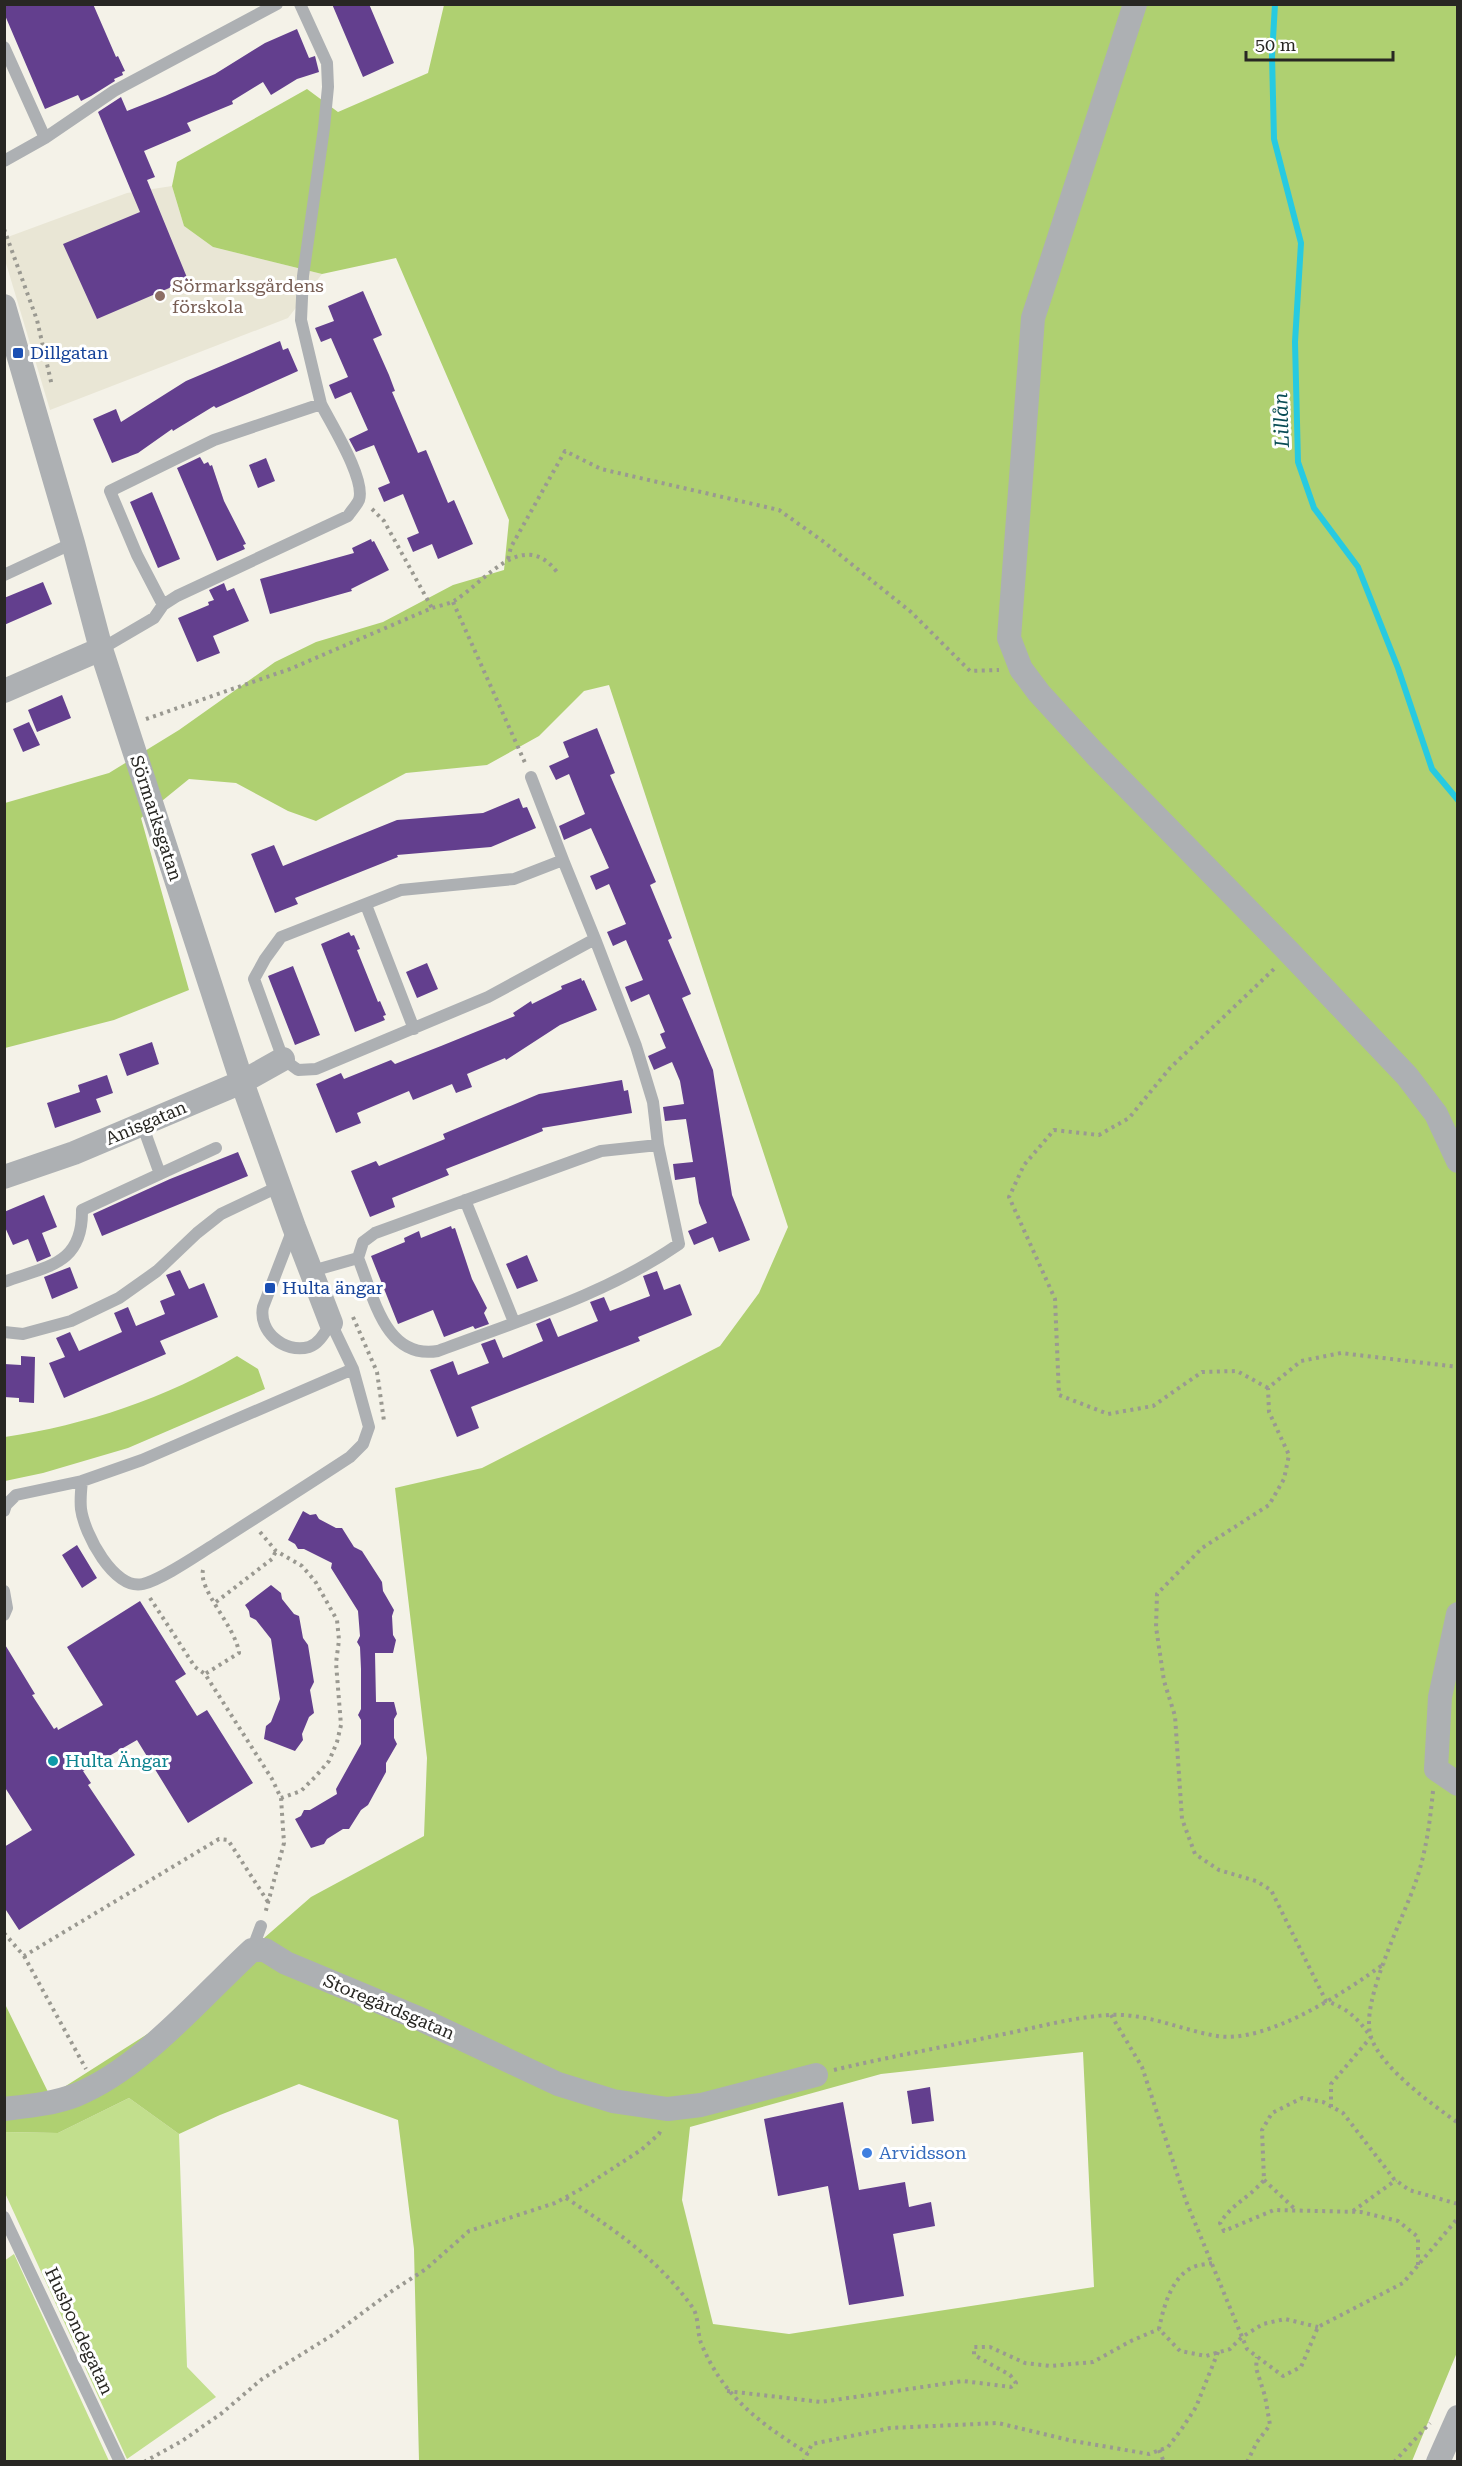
<svg xmlns="http://www.w3.org/2000/svg" width="1462" height="2466" font-family="'Roboto Serif',serif">
	<rect width="100%" height="100%" fill="#f4f2e8"/>
	<path fill="#e9e6d5" d="M172,186l12,40 29,21 109,27 -34,44 -238,92 -45,-150v-22l122,-45z"/>
	<path fill="#c2df8d" d="M129,2098l50,36 8,233 29,30 -89,62 -122,-266 -1,-61 54,1z
		M14,2254l95,207h-104l-1,-200z"/>
	<path fill="#afd071" fill-rule="evenodd" d="M444,5h1013l1,2345 -46,111h-993l-5,-212 -16,-129 -99,-36 -79,31 -41,19 -50,-36 -71,35 -53,-1 -1,-130 46,94 121,-77 140,-122 113,-61 3,-78 -32,-270 87,-20 238,-122 39,-53 29,-66 -179,-542 -25,6 -45,45 -52,29 -81,8 -90,48 -28,-10 -52,-28 -47,-4 -48,39 48,172 -75,30 -109,28v-245l104,-30 70,-43 96,-68 41,-20 67,-20 70,-37 51,-15 5,-50 -113,-262 -74,16 -109,-27 -29,-21 -12,-40 5,-24 130,-73 31,23 90,-39zM1083,2052l11,235 -305,47 -76,-10 -31,-124 8,-73 191,-53z
		M237,1356l21,13 7,20 -137,59 -85,25 -38,8v-44c81,-12 161,-39 232,-81z"/>
	<g fill="none" stroke-linecap="round" stroke-linejoin="round">
		<path stroke="#27cae1" stroke-width="6" d="M1275,4l-3,52 2,83 27,104 -6,99 3,120 16,46 44,59 40,101 34,101 26,31"/>
	</g>
	<path fill="#633f8e" d="M4,4h89l23,53 2,-1 7,15 -3,1 1,3 -9,4 1,2 -24,15 -10,5 -3,-6 -33,14 -41,-96z
		M332,4h37l25,59 -31,14z
		M297,29l12,29 6,-2 4,16 -22,7 -26,16 -8,-13 -31,19 1,3 -46,19 4,8 -47,20 11,26 -8,3 41,100 -91,39 -34,-75 77,-32 -42,-100 23,-15 6,14 38,-15 50,-22 50,-31z
		M363,291l19,44 -9,4 16,36 6,16 -3,1 26,61 8,-3 22,53 6,-3 19,44 -35,15 -6,-15 -19,8 -6,-14 12,-5 -16,-39 -19,8 -6,-14 12,-5 -16,-38 -18,7 -7,-13 19,-9 -17,-38 -16,7 -6,-14 19,-8 -17,-39 -10,4 -6,-14 19,-7 -6,-15z
		M280,341l3,9 5,-2 10,23 -82,37 -2,-2 -41,25 -1,-2 -34,24 -26,10 -19,-44 23,-10 5,13 65,-41z
		M200,457l4,7 4,-2 2,4 2,-1 12,36 22,43 -3,1 2,4 -28,12 -40,-93z
		M266,458l9,23 -17,7 -9,-23z
		M152,492l28,67 -22,9 -28,-66z
		M371,539l1,3 2,-1 15,29 -38,19 1,2 -82,23 -10,-35 94,-26 -2,-5z
		M43,582l9,22 -48,21v-27z
		M224,583l3,8 7,-3 15,33 -36,15 7,17 -23,9 -19,-44 31,-13 -1,-3 6,-2 -5,-10z
		M62,695l9,23 -34,14 -9,-22z
		M29,722l11,23 -17,7 -10,-23z
		M597,728l18,45 -5,2 46,107 -6,3 22,53 -4,2 23,54 -9,4 31,72 19,125 18,45 -31,12 -6,-15 -19,8 -6,-14 19,-8 -8,-20 -4,-26 -20,3 -2,-16 20,-2 -7,-43 -21,2 -2,-14 21,-3 -4,-23 -8,-19 -18,8 -6,-14 18,-8 -6,-14 5,-2 -16,-38 -18,8 -6,-15 18,-7 -17,-40 -13,6 -6,-14 19,-8 -17,-40 -13,6 -6,-14 19,-8 -18,-40 -27,12 -5,-14 26,-12 -16,-40 -13,6 -7,-14 20,-9 -6,-15z
		M519,798l4,10 4,-1 9,21 -45,19 -94,8 1,2 -103,41 3,6 -23,9 -24,-59 23,-9 9,21 114,-46 86,-7z
		M349,932l2,4 3,-1 6,14 -3,1 21,52 2,-1 6,14 -3,1 2,4 -30,12 -34,-88z
		M427,963l11,26 -21,9 -11,-26z
		M293,966l27,69 -25,10 -27,-69z
		M581,978l1,3 2,-1 13,30 -37,15 -54,35 -1,-2 -38,16 5,13 -16,6 -4,-9 -39,16 -4,-9 -52,22 4,10 -25,10 -20,-49 25,-11 3,6 47,-19 4,4 46,-18 74,-30 -2,-3 18,-12 1,3 30,-15 -1,-3z
		M152,1042l7,22 -32,12 -8,-22z
		M107,1075l6,18 -17,6 5,13 -46,16 -8,-25 33,-11 -2,-7z
		M622,1080l2,11 4,-1 4,23 -90,15 1,3 -97,38 3,6 -57,23 3,9 -25,10 -19,-46 25,-10 3,5 66,-27 -2,-5 96,-40z
		M238,1152l10,24 -146,60 -9,-22 77,-35z
		M44,1195l13,32 -15,6 9,23 -14,6 -9,-23 -15,6 -9,-20v-13z
		M451,1226l1,3 3,-1 17,51 15,29 -3,5 5,11 -14,5 -2,-3 -29,11 -11,-27 -35,14 -27,-68 34,-14 -1,-4 15,-7 2,7z
		M527,1255l11,26 -21,8 -11,-25z
		M70,1267l8,21 -26,11 -8,-22z
		M180,1270l9,19 15,-6 14,34 -58,24 6,13 -102,44 -15,-35 16,-6 -9,-19 14,-6 9,19 43,-19 -8,-19 14,-6 8,19 29,-12 -5,-13 15,-6 -9,-20z
		M657,1271l7,19 16,-6 12,31 -54,22 2,4 -169,66 8,21 -22,9 -27,-67 23,-9 5,14 31,-12 -8,-19 14,-5 8,19 40,-17 -7,-17 14,-6 8,19 40,-16 -8,-19 14,-5 6,14 40,-15 -7,-20z
		M21,1356l14,1 -1,46 -15,-1v-4l-15,-1v-33l17,1z
		M303,1511l7,4 6,-1 3,5 17,9h6l12,19 8,4 20,31 1,9 11,19 -2,6 1,19 3,5 -3,13h-18l1,49h18l3,12 -3,5v19l3,6 -11,19v9l-18,33 -7,5 -12,19h-6l-16,10 -3,5 -13,4 -16,-29 6,-3 3,-6h6l27,-16 -1,-5 25,-45v-24l-3,-5 3,-6v-40l-1,-22 -3,-5 3,-6 -2,-25 -27,-43 1,-5 -28,-14h-6l-3,-5 -7,-4z
		M77,1545l20,33 -15,10 -20,-33z
		M271,1585l10,8 1,6 12,15 5,2 4,22 5,7 6,37 -4,8 4,23 -5,4 -7,17 1,6 -8,11 -31,-12 2,-13 5,-4 9,-23 -9,-60 -15,-19 -6,-3 -1,-6 -4,-6z
		M140,1601l46,73 -11,7 22,35 10,-6 46,73 -65,40 -51,-83 -54,31 8,12 -3,2 47,70 -116,75 -15,-23v-60l28,-17 -28,-44v-143l31,51 -3,1 22,34 3,-2 1,3 45,-25 -36,-58z
		M930,2087l4,34 -22,3 -5,-33z
		M843,2102l16,88 46,-8 4,25 22,-5 4,24 -42,8 11,62 -55,9 -21,-119 -50,10 -14,-77z"/>
	<g fill="none" stroke-linecap="round" stroke-linejoin="round">
		<path stroke="#9a9991" stroke-width="4" stroke-dasharray="3 4.5" stroke-linecap="butt" d="M4,229l33,91 15,66
			M372,509l12,12 48,87
			M508,559l3,-12 54,-96 36,18 178,41 45,32 87,70 59,59 29,-1
			M453,602l73,163
			M146,719l144,-50 142,-61c7,-2 16,-4 22,-7 31,-19 69,-74 103,-29
			M353,1317l24,55 7,49
			M1268,1388l-31,-17 -35,1 -49,34 -45,8 -49,-19 -4,-96 -46,-102 15,-32 30,-35 45,5 30,-17 41,-50 105,-100
			M260,1532l16,19 26,15 13,15 22,39 2,20 -3,23 5,62 -4,17 -8,19 -13,15 -15,15 -20,7
			M203,1570c-5,20 33,57 36,83l-34,21
			M150,1598l45,69 10,7 67,105 9,19 3,45 -19,71
			M216,1602l56,-43 4,-8
			M1433,1791c-3,31 -7,61 -17,90 -12,36 -57,122 -45,156 10,31 61,67 87,86
			M4,1933l20,23 195,-117 9,1 40,62
			M24,1956l62,113
			M1111,2015l31,52 44,134 61,148 36,27 18,-9 17,-40 85,-44 55,-65
			M834,2070c53,-13 106,-22 160,-34 38,-7 77,-19 116,-21 37,-2 71,15 107,21 49,8 129,-44 168,-73
			M1331,2107v-23l40,-47c-14,-19 -22,-28 -45,-36l-55,-111 -15,-9 -37,-11 -24,-16 -13,-35 -7,-103 -11,-35 -8,-54 1,-33 45,-46 67,-43 15,-26 5,-24 -20,-43 -1,-24 33,-27 40,-8 117,14
			M1264,2180l32,30
			M566,2198c49,32 92,61 127,110 6,10 4,24 8,35 22,54 59,80 106,110
			M1353,2211l43,-31
			M1212,2263c-6,1 -14,2 -19,4 -22,10 -30,42 -34,62l21,22 26,5 24,-7 12,-12 21,-13 22,-5 33,8
			M1418,2265v-28l-20,-16 -37,-9 -87,-2 -50,21 -4,-8c13,-20 29,-25 44,-43l-2,-50 10,-17 30,-15 21,4 20,11 51,66 15,11 49,14
			M727,2391l94,11 142,-21 48,6 5,-4 -6,-8 -36,-20v-8h16l35,16 25,3 43,-4 38,-21 28,-12
			M1159,2450l5,12
			M144,2462l38,-21 40,-28 40,-34 72,-45 58,-43 34,-22 43,-38 86,-28 26,-14 60,-39 18,-16 2,-5
			M803,2462l9,-18 78,-16 108,-5 75,18 76,13 19,-7 13,-17 15,-23 22,-55
			M1247,2462l10,-20 13,-17 -5,-29 -9,-28 1,-11
			M1394,2462l36,-39"/>
		<path stroke="#adb0b3" stroke-width="12" d="M300,4l27,59 1,24 -4,41 -21,148 -2,44 20,84
			M4,47l41,91
			M4,161l41,-23 69,-47 163,-87
			M4,575l69,-32
			M101,649l53,-31 9,-13 14,-9 171,-80c3,-5 9,-11 11,-16 7,-21 -28,-76 -38,-96l-107,36 -104,51 27,64 26,50
			M531,777l32,83
			M563,860l32,79 -107,58 -172,72 -18,1 -15,-11 -29,-80 11,-20 16,-22 120,-47 113,-11z
			M366,905l48,124
			M595,939l41,107 17,56 5,43
			M142,1124l18,50
			M465,1200l49,122
			M312,1271l46,-13c16,39 27,102 80,93 82,-31 169,-57 241,-107l-21,-99 -57,6 -226,82 -12,9 -5,16
			M4,1282c43,-16 79,-17 78,-72l134,-62
			M4,1332l19,2 48,-13 48,-23 38,-27 40,-38 24,-19 59,-28
			M82,1481c-1,9 -2,19 -1,28 3,24 33,82 62,75 20,-5 54,-29 72,-40 45,-29 91,-58 135,-87l13,-13 6,-17 -16,-58 -22,-46c-6,9 -12,21 -22,24 -25,7 -51,-16 -46,-40l30,-78
			M4,1511l2,-6 10,-10 66,-14 60,-21 211,-91
			M4,1591l3,17 -3,7
			M252,1950l9,-24
			M4,2217l116,245"/>
		<path stroke="#adb0b3" stroke-width="24" d="M1135,4l-102,314 -24,320 12,31 18,24 56,61 195,199 117,123 29,38 22,47
			M4,306l69,237 28,106 141,433 52,145 37,96
			M4,691l97,-42
			M4,1177l70,-24 168,-71 41,-23
			M1458,1614l-18,83 -4,72 22,15
			M4,2109c25,-3 49,-5 72,-14 66,-27 124,-97 176,-145h13l21,13 132,55 140,66 55,17 55,8 33,-4 115,-30
			M1438,2462l20,-45"/>
	</g>
	<circle fill="#8d6e63" stroke="#fff" stroke-width="2" cx="160" cy="296" r="6"/>
	<g fill="#1a4fb4" stroke="#fff" stroke-width="2">
		<rect x="12" y="347" width="12" height="12" rx="3"/>
		<rect x="264" y="1282" width="12" height="12" rx="3"/>
	</g>
	<circle fill="#0f9aa8" stroke="#fff" stroke-width="2" cx="53" cy="1761" r="6"/>
	<circle fill="#3f7fe0" stroke="#fff" stroke-width="2" cx="867" cy="2153" r="6"/>
	<g text-anchor="middle" stroke-width="6" stroke-linejoin="round" paint-order="stroke">
		<g font-size="18" fill="#785e54" stroke="#fff" text-anchor="start">
			<text x="172" y="292">Sörmarksgårdens<tspan x="172" dy="21">förskola</tspan></text>
		</g>
		<g font-size="18" fill="#164399" stroke="#fff" text-anchor="start">
			<text x="30" y="359">Dillgatan</text>
			<text x="282" y="1294">Hulta ängar</text>
		</g>
		<g font-size="18" fill="#282723" stroke="#fff">
			<text transform="translate(156 818) rotate(72)" y="6">Sörmarksgatan</text>
			<text transform="translate(146 1123) rotate(-23)" y="6">Anisgatan</text>
			<text transform="translate(389 2007) rotate(23)" y="6">Storegårdsgatan</text>
			<text transform="translate(79 2331) rotate(65)" y="6">Husbondegatan</text>
		</g>
		<g font-size="18" fill="#0d838f" stroke="#fff" text-anchor="start">
			<text x="65" y="1767">Hulta Ängar</text>
		</g>
		<g font-size="18" fill="#366cbe" stroke="#fff" text-anchor="start">
			<text x="879" y="2159">Arvidsson</text>
		</g>
		<g font-size="20" font-style="italic" fill="#094c55" stroke="#fff">
			<text transform="translate(1281 420) rotate(-92)" y="7">Lillån</text>
		</g>
	</g>
	<rect width="1462" height="2466" fill="none" stroke="#282723" stroke-width="12"/>
	<path d="M1246 51v9h147v-9" fill="none" stroke="#282723" stroke-width="3"/>
	<text x="1255" y="51" font-size="18" fill="#282723" stroke="#ffffff" stroke-width="4.5" paint-order="stroke">50 m</text>
</svg>
